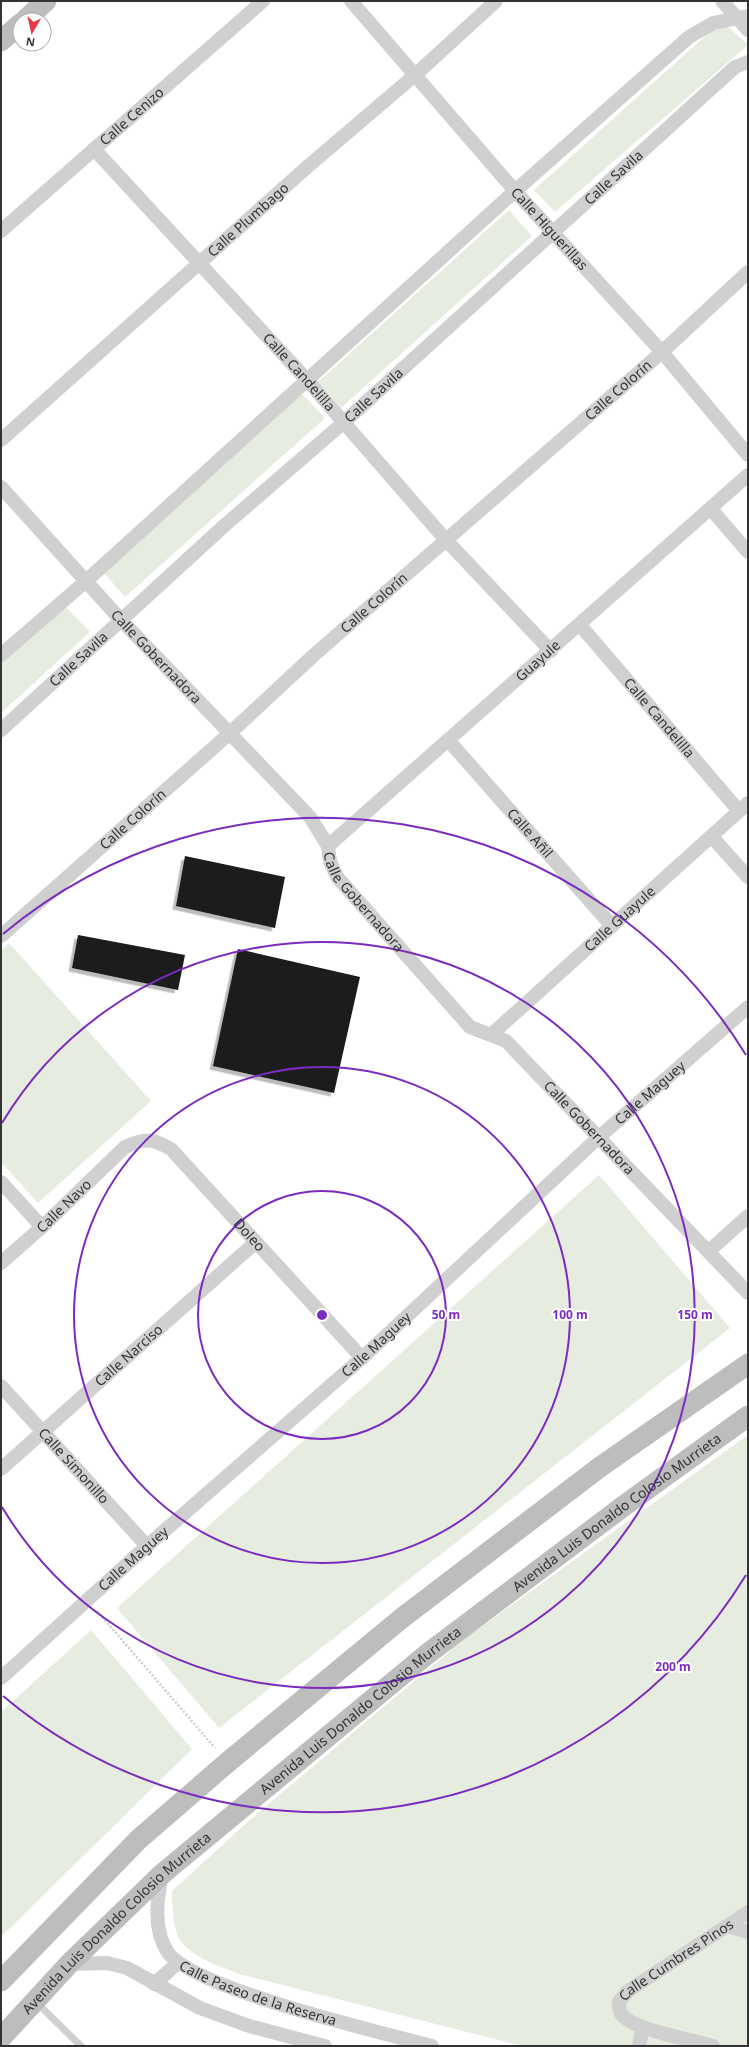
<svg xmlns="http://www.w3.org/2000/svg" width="749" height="2047" font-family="'Noto Sans',sans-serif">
	<defs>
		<filter id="shadow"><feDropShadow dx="-3.5" dy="3.5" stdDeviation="0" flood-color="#0004"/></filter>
	</defs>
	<rect width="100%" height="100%" fill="#fff"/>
	<path fill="#e6ecdf" d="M722,21l26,24 -193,167 -21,-22z
		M509,210l23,26 -191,172 -23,-26z
		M301,393l24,25 -200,179 -21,-24z
		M65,606l25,26 -89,81v-50z
		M9,943l142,158 -113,102 -37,-41v-211z
		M599,1175l131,153 -511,400 -102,-120z
		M748,1435v611h-226l-283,-72c-19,-8 -43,-15 -57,-31 -9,-10 -10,-39 -10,-52l81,-74 210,-177z
		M91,1630l101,119 -191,188v-225z"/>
	<path fill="#1a1a1a" filter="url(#shadow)" d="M185,856l100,21 -10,51 -99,-22z
		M78,935l107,20 -7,35 -106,-22z
		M238,949l122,28 -26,116 -121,-27z"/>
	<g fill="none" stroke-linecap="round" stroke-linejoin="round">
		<path stroke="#cdcdcd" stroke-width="2.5" stroke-dasharray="2 2" stroke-linecap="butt" d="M97,1611l118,137"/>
		<path stroke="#d0d0d0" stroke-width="7" d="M36,2002l45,44"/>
		<g stroke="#d0d0d0" stroke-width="14">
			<path id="s1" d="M351,1l164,190 147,161 86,103"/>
			<path d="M722,1l26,29"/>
			<path id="s2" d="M94,149l213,231 138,159 106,112"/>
			<path id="s3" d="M1,231l262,-230"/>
			<path id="s4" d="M1,440l305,-272 109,-93 81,-74"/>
			<path id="s5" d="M1,487l120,133 189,197 18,29 2,15 7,16 133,150 36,14 242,252"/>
			<path d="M711,509l37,43"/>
			<path id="s6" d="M580,625l159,186"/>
			<path d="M1,655l84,-73 430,-391 174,-154 24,-14 35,-7"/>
			<path id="s7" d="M1,730l224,-205 118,-102 392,-356 13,-5"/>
			<path id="s8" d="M448,740l164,186"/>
			<path d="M712,837l36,40"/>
			<path id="s9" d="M328,846l420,-371"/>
			<path id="s10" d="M1,936l229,-203 84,-78 348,-303 86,-80"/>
			<path id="s11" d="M492,1034l256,-231"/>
			<path d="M1,1182l41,45"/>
			<path d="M709,1251l39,-35"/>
			<path id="s12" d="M1,1263l41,-36 83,-80c20,-9 27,-9 46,2l191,209"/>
			<path id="s13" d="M1,1386l146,160"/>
			<path id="s14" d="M1,1469l255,-227"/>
			<path id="s15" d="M1,1678l146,-132 215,-188 236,-220 150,-131"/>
			<path id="s16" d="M162,1874c-5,25 -9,55 5,77 22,37 217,82 265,95"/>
			<path d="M727,1926l21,6"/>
			<path d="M69,1964l38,-1 20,5 73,40 49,18 76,20"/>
			<path d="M154,1984l24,-21"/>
			<path d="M639,2046l4,-19"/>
			<path id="s17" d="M713,2046c-20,-6 -78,-16 -90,-30 -4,-4 -4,-9 -4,-14l9,-11 120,-79"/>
		</g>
		<g stroke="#bdbdbd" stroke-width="21">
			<path d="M25,20l21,-19"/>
			<path d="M1,41l19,-17"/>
			<path d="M1,1981l138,-142 89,-77 174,-144 198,-151 148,-103"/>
			<path id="s18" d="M1,2038l68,-74 93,-90 264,-219 199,-150 123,-89"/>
		</g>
	</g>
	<g fill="none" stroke="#7b2cbf" stroke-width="2">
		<circle cx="322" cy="1315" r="124"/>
		<circle cx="322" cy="1315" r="248"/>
		<path d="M2 1123A373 373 0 1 1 2 1507"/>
		<path d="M746 1575A497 497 0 0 1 3 1696M3 934A497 497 0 0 1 746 1055"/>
	</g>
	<g text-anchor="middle" stroke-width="4" stroke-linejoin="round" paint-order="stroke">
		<g font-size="14" fill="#333" stroke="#fff">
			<text dy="5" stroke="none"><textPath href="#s3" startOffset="174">Calle Cenizo</textPath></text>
			<text dy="5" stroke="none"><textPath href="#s7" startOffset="825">Calle Savila</textPath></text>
			<text dy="5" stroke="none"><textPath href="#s4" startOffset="331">Calle Plumbago</textPath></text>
			<text dy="5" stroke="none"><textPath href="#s1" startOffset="302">Calle Higuerillas</textPath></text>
			<text dy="5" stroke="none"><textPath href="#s2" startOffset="303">Calle Candelilla</textPath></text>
			<text dy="5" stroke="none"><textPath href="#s10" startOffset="824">Calle Colorín</textPath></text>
			<text dy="5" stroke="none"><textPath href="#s7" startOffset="501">Calle Savila</textPath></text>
			<text dy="5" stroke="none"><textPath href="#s10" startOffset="500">Calle Colorín</textPath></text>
			<text dy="5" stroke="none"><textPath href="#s5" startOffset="230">Calle Gobernadora</textPath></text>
			<text dy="5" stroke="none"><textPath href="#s7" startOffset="105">Calle Savila</textPath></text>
			<text dy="5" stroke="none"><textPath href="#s9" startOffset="280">Guayule</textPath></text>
			<text dy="5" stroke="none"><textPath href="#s6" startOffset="122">Calle Candelilla</textPath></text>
			<text dy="5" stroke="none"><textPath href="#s10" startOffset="176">Calle Colorín</textPath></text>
			<text dy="5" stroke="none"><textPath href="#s8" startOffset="124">Calle Añil</textPath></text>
			<text dy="5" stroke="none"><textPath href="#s5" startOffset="554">Calle Gobernadora</textPath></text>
			<text dy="5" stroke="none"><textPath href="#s11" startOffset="172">Calle Guayule</textPath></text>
			<text dy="5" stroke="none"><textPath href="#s15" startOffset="874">Calle Maguey</textPath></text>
			<text dy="5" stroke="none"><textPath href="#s5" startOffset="878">Calle Gobernadora</textPath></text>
			<text dy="5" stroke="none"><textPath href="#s12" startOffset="85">Calle Navo</textPath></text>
			<text dy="5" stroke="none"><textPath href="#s12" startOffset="335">Doleo</textPath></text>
			<text dy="5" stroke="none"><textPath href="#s15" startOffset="502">Calle Maguey</textPath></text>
			<text dy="5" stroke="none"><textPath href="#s14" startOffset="171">Calle Narciso</textPath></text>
			<text dy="5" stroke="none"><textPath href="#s13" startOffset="108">Calle Simonillo</textPath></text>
			<text dy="5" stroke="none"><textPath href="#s18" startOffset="811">Avenida Luis Donaldo Colosio Murrieta</textPath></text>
			<text dy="5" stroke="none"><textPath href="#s15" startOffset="178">Calle Maguey</textPath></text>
			<text dy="5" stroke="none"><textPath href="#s18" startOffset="487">Avenida Luis Donaldo Colosio Murrieta</textPath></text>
			<text dy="5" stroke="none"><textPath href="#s18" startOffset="163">Avenida Luis Donaldo Colosio Murrieta</textPath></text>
			<text dy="5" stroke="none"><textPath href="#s17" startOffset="182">Calle Cumbres Pinos</textPath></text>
			<text dy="5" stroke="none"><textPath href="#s16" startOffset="181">Calle Paseo de la Reserva</textPath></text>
		</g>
	</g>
	<circle cx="322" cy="1315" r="6" fill="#7b2cbf" stroke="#fff" stroke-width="2"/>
	<g font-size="12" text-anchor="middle" font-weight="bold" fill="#7b2cbf" stroke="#fff" stroke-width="4" stroke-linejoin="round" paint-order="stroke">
		<text x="446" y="1319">50 m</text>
		<text x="570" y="1319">100 m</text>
		<text x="695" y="1319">150 m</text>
		<text x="673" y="1671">200 m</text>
	</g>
	<rect width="749" height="2047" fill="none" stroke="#333333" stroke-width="4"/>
	<g transform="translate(32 32) rotate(189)"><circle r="19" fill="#ffffff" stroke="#adadad"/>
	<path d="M0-3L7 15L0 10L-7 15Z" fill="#e63946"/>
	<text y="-6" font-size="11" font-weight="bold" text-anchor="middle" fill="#333333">N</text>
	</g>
</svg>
